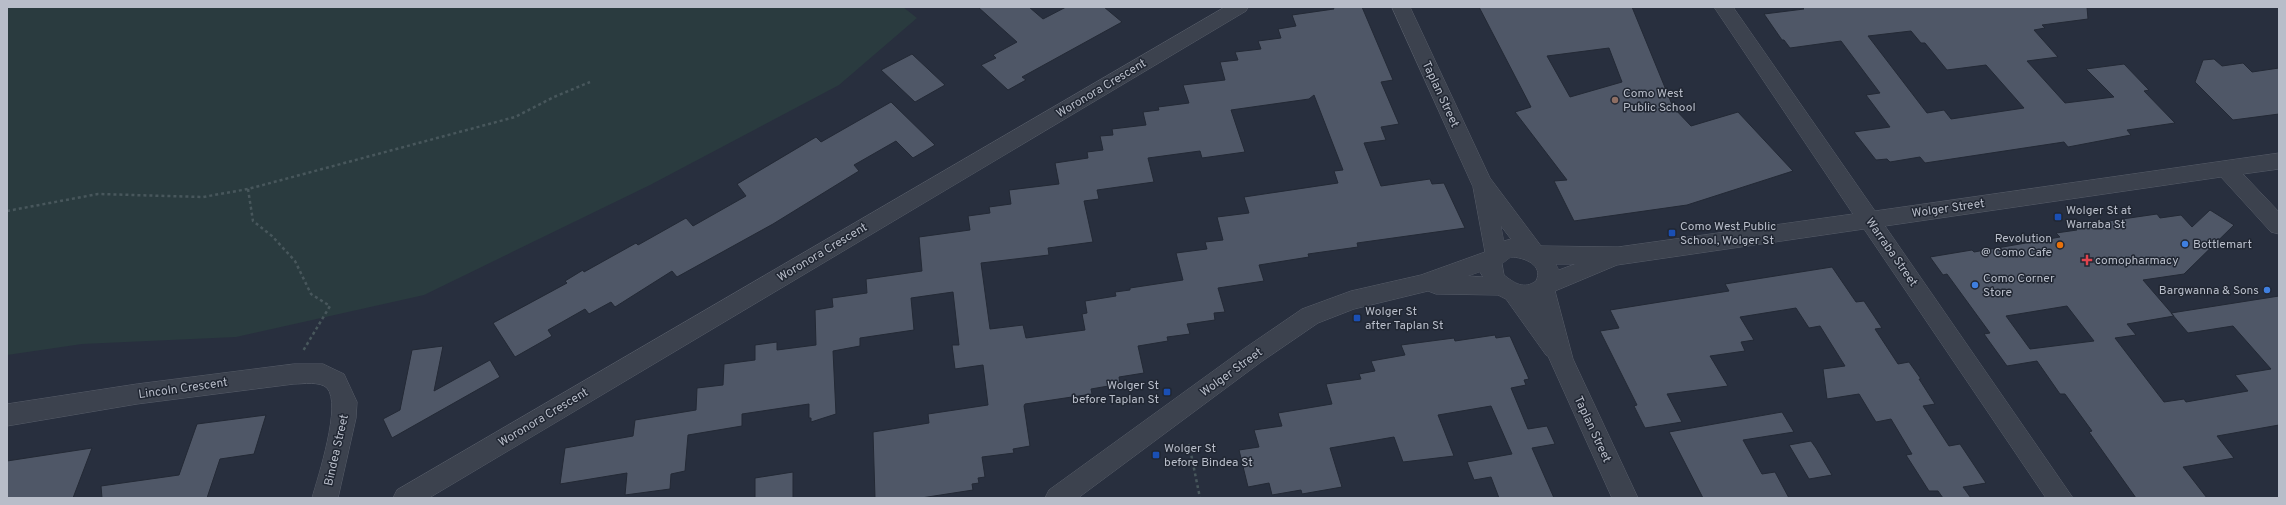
<svg xmlns="http://www.w3.org/2000/svg" width="2286" height="505" font-family="Overpass,sans-serif">
	<rect width="100%" height="100%" fill="#282f3e"/>
	<path fill="#2a3b3f" d="M7,7h896l14,11 -78,67 -189,100 -226,110 -188,42 -154,7 -75,11z"/>
	<path fill="#4f5767" stroke="#232935" fill-rule="evenodd" d="M978,7h51l14,12 23,-12h38l18,15 -100,55 4,3 -18,10 -27,-25 15,-7 -3,-3 24,-13z
		M1333,7h29l31,73 -12,2 18,42 -18,3 5,13 -22,3 17,43 49,-7 2,5 12,-1 21,45 -108,15 1,4 -50,7 1,3 -50,8 5,16 -46,7 7,24 -11,1 1,7 -28,4 3,10 -23,3 1,4 -30,5 6,27 -25,4 1,7 -29,5 1,5 -67,10 -1,2 6,40 -17,3 1,4 -32,4 3,20 -7,1 1,5 -7,1 1,6 -52,8h-46l-2,-66 56,-9 -1,-9 60,-9 -5,-40 -28,4 -3,-24h7l-6,-53 -42,6 3,32 -54,8v8l-27,5 3,63 -25,8v-4h-2v-14l-67,10v12l-54,9 -3,36 -14,3 -1,15 -45,6 2,-22 -67,11 5,-36 68,-12 2,-16 61,-10 1,-22 26,-3 1,-21 31,-4v-15l22,-3v8l39,-5 -1,-35 18,-3 -1,-9 35,-5 -1,-14 56,-8 -3,-34 51,-7 -2,-14 22,-3 -1,-6 22,-3 -2,-14 50,-6 -4,-21 33,-5 -1,-6 16,-2 -3,-14 13,-1 -1,-6 34,-4 -3,-13 16,-2 -1,-3 31,-4 -6,-18 42,-5 -5,-18 18,-2 -3,-8 26,-3 -3,-8 23,-3 -3,-9 18,-3 -4,-11 42,-6zM1314,95l29,75 -9,1 4,12 -94,14 5,16 -32,4 6,23 -18,2 2,7 -31,4 7,27 -53,8v2l-15,2 1,4 -31,5 2,12 -5,1 3,16 -59,8 -3,-13 -33,4 -9,-66 68,-8 -1,-7 45,-6 -9,-41 15,-2 -2,-9 57,-8 -6,-24 52,-7 2,7 43,-6 -14,-42 78,-11z
		M1479,7h153l41,100 18,19 47,-14 55,59 -106,34 -113,16 -20,-40 13,-1 -52,-68 16,-5zM1609,48l13,34 -52,15 -23,-41z
		M1802,7h285l1,12 -46,6 3,3 -11,2 24,27 -31,4 38,42 49,-6 -28,-28 38,-5 25,26 -5,1 31,32 -48,7 4,5 -63,12 -4,-5 -139,21 -5,-6 -30,5 -3,-3 -11,1 -22,-28 36,-5 -24,-32 14,-2 -39,-52 -51,7 -6,-8h-2l-18,-26 40,-5zM1911,31l10,12h4l22,27 39,-5 38,43 -73,11 -7,-9 -17,3 -59,-77z
		M912,54l33,31 -30,17 -34,-32z
		M2214,59l8,7 21,-3 9,9 27,-4v46l-46,6 -38,-38 8,-22z
		M891,102l44,43 -22,13 -17,-17 -42,24 5,6 -86,53 -96,53 -5,-6 -57,36 -4,-5 -22,12 -4,-5 -37,21 4,6 -37,21 -22,-34 74,-40 -2,-2 18,-11 1,2 52,-29 2,2 48,-27 7,8 53,-30 -9,-12 79,-47 5,5z
		M2210,210l24,15 -50,49 -41,6 31,36 -47,8 9,11 -21,3 49,64 20,-3 2,3 62,-11 -13,-16 36,-6 -38,-43 -45,7 -17,-20 108,-17v129l-62,11 17,22 -51,9 24,31h-71l-47,-66 3,-1 -27,-37h-5l-23,-33 -30,5 -23,-32 6,-1 -43,-59 -4,1 -13,-18 42,-7 2,2 86,-15 -4,-4 21,-3 -3,-4 83,-12 3,4 21,-3 11,12zM2067,306l27,35 -64,8 -24,-33z
		M1832,267l24,35 8,-1 18,27 -7,1 23,35 11,-2 12,17h-2l16,25 -12,2 26,40 11,-2 26,39 -23,4 8,11h-28l-5,-7h-9l-23,-36 6,-1 -21,-35 -15,3 -17,-28 -32,5 -4,-30 22,-3 -25,-40 -11,2 -13,-20 -56,9 14,23 -13,2 4,9 -35,5 18,30 -61,8 15,28 -37,6 -11,-22 3,-1 -37,-74 19,-3 -9,-18 119,-19 -4,-7z
		M1495,335l1,3 14,-2 19,43 -5,1 2,5 -15,3 17,41 19,-3 8,18 -23,4 22,50h-55l-8,-21 -17,3 -7,-18 45,-8 -21,-48 -53,9 16,41 -51,6 -9,-25 -64,11 12,39 -40,7 -1,-4 -29,5 -3,-12 -21,4 -9,-37 20,-3 -5,-17 28,-4 -4,-13 54,-9 -6,-20 35,-5 -2,-5 16,-3 -4,-10 34,-6 -4,-10 53,-7 1,3z
		M443,346l-9,45 56,-31 10,17 -108,61 -9,-19 17,-9 12,-60z
		M1782,412l12,20 -51,8 19,34 13,-2 14,26h-86l-34,-66z
		M266,415l-12,39 -34,5 -13,39h-105l-1,-12 78,-11 18,-51z
		M1811,441l5,7 16,27 -23,4 -20,-34z
		M92,448l-19,50h-66v-37z
		M793,472v26h-38v-20z"/>
	<g fill="none" stroke-linecap="round" stroke-linejoin="round">
		<g stroke="#575d69" stroke-width="1">
			<path id="minor" d="M1225,7h23l-2,4 -817,487h-36l4,-8z
				M1392,7h18l80,171 51,68 77,1 235,-33 -139,-207h19l142,204 404,-58v16l-36,5 36,38v22l-8,-2 -50,-55 -336,49 188,272h-27l-182,-269 -247,36 -62,26 18,68 65,139h-26l-64,-142 -2,-1 -40,-56 -8,-4 -62,-1 -8,-3 -74,18 -36,14 -57,39 -183,136h-33l4,-8 196,-142 57,-39 49,-18 70,-16 64,-23 -12,-65zM1501,226l10,13 -7,2zM1511,257c13,0 33,8 25,24 -12,9 -22,2 -32,-6l-2,-11zM1556,264h19l-16,6zM1480,272l3,5 -15,-1z
				M294,364h29l21,10 13,28 -1,16 -18,80h-26c6,-21 30,-94 15,-110 -7,-7 -24,-4 -33,-4l-157,20 -130,22v-22l130,-20z"/>
		</g>
		<path stroke="#48575c" stroke-width="2.5" stroke-dasharray="3 3" stroke-linecap="butt" d="M248,189l5,32 19,15 23,25 16,33 19,12 -27,45
			M7,211l91,-17 105,3 45,-8 267,-72 39,-20 36,-15
			M1189,444l11,54"/>
		<use href="#minor" fill="#3c424e" fill-rule="evenodd"/>
	</g>
	<circle fill="#8d6e63" stroke="#212733" stroke-width="1.5" cx="1615" cy="100" r="4"/>
	<g fill="#1a4fb4" stroke="#212733" stroke-width="1.5">
		<rect x="2054" y="213" width="8" height="8" rx="2"/>
		<rect x="1668" y="229" width="8" height="8" rx="2"/>
		<rect x="1353" y="314" width="8" height="8" rx="2"/>
		<rect x="1163" y="388" width="8" height="8" rx="2"/>
		<rect x="1152" y="451" width="8" height="8" rx="2"/>
	</g>
	<g fill="#3f7fe0" stroke="#212733" stroke-width="1.5">
		<circle cx="2185" cy="244" r="4"/>
		<circle cx="1975" cy="285" r="4"/>
		<circle cx="2267" cy="290" r="4"/>
	</g>
	<circle fill="#e8710a" stroke="#212733" stroke-width="1.5" cx="2060" cy="245" r="4"/>
	<path fill="#e0444e" stroke="#212733" stroke-width="1.5" d="M2085 254h4v4h4v4h-4v4h-4v-4h-4v-4h4z"/>
	<g text-anchor="middle" stroke-width="3" stroke-linejoin="round" paint-order="stroke">
		<g font-size="12" fill="#b8bdc9" stroke="#212733">
			<text transform="translate(1101 88) rotate(-31)" y="4">Woronora Crescent</text>
			<text transform="translate(1441 94) rotate(65)" y="4">Taplan Street</text>
			<text transform="translate(1948 208) rotate(-8)" y="4">Wolger Street</text>
			<text transform="translate(822 252) rotate(-31)" y="4">Woronora Crescent</text>
			<text transform="translate(1892 252) rotate(55)" y="4">Warraba Street</text>
			<text transform="translate(1231 372) rotate(-36)" y="4">Wolger Street</text>
			<text transform="translate(183 388) rotate(-8)" y="4">Lincoln Crescent</text>
			<text transform="translate(543 417) rotate(-31)" y="4">Woronora Crescent</text>
			<text transform="translate(1593 429) rotate(65)" y="4">Taplan Street</text>
			<text transform="translate(336 450) rotate(-77)" y="4">Bindea Street</text>
		</g>
		<g font-size="12" fill="#b8bdc9" stroke="#212733" text-anchor="start">
			<text x="1623" y="97">Como West<tspan x="1623" dy="14">Public School</tspan></text>
			<text x="2066" y="214">Wolger St at<tspan x="2066" dy="14">Warraba St</tspan></text>
			<text x="1680" y="230">Como West Public<tspan x="1680" dy="14">School, Wolger St</tspan></text>
			<text x="2052" y="242" text-anchor="end">Revolution<tspan x="2052" dy="14">@ Como Cafe</tspan></text>
			<text x="2193" y="248">Bottlemart</text>
			<text x="2095" y="264">comopharmacy</text>
			<text x="1983" y="282">Como Corner<tspan x="1983" dy="14">Store</tspan></text>
			<text x="2259" y="294" text-anchor="end">Bargwanna &amp; Sons</text>
			<text x="1365" y="315">Wolger St<tspan x="1365" dy="14">after Taplan St</tspan></text>
			<text x="1159" y="389" text-anchor="end">Wolger St<tspan x="1159" dy="14">before Taplan St</tspan></text>
			<text x="1164" y="452">Wolger St<tspan x="1164" dy="14">before Bindea St</tspan></text>
		</g>
	</g>
	<rect width="2286" height="505" fill="none" stroke="#b8bdc9" stroke-width="16"/>
</svg>
